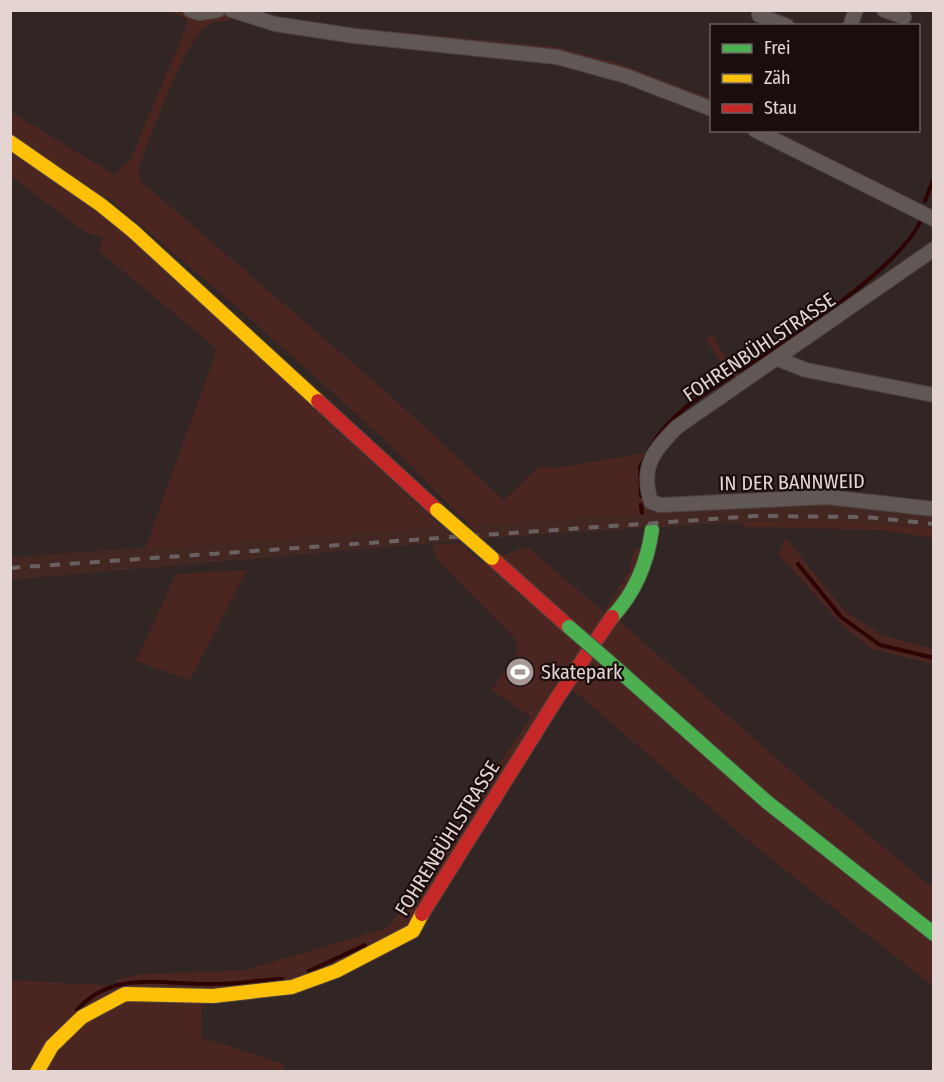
<svg xmlns="http://www.w3.org/2000/svg" width="944" height="1082" font-family="'Fira Sans Condensed',sans-serif">
	<rect width="100%" height="100%" fill="#322624"/>
	<path fill="#422723" d="M826,503l107,11v14l-103,-8 -66,1 -249,15 -504,44v-23l709,-50z"/>
	<path fill="#4b2621" d="M169,11h61v9c-5,1 -13,1 -18,3 -28,12 -62,117 -74,147l4,12 240,206 122,112 35,-34 18,2 93,-16 -6,44 8,17 -181,12c-29,-25 -53,-54 -81,-80 -92,-85 -187,-168 -284,-249l-9,15 33,26 312,290 -297,22 72,-200 -118,-98 4,-15 -16,-3 -76,-57v-64l104,63 16,-17 56,-133v-6z
		M367,29l189,18 59,15 94,36 -5,16 -88,-36 -80,-19 -172,-14z
		M713,334l7,15 21,26 -7,5 -29,-41z
		M830,520l103,8v10l-51,-8 -137,-3 -5,-5z
		M786,538l59,73 37,24 51,14v15l-61,-15 -27,-21 -67,-74z
		M460,543l22,20 45,-16 77,65 25,-41 6,-24 12,7 -28,67 178,155 136,112v98l-177,-139 -190,-163 -155,246 -75,40 -135,25 1,43 82,26 -1,7h-272l-1,-91 111,6 -7,-6 29,-6 103,-4 141,-42 4,-4 140,-207 -39,-27 27,-40 -4,-11 -78,-80 -5,-14z
		M247,570l-57,110 -54,-19 40,-87z"/>
	<g fill="none" stroke-linecap="round" stroke-linejoin="round">
		<path stroke="#2d0303" stroke-width="4" d="M925,201l9,-23
			M739,371c45,-27 161,-104 181,-149
			M649,450c18,-34 52,-55 83,-74
			M641,496l-1,-29 6,-11
			M641,505l1,8
			M798,564l43,53 39,28 54,13
			M309,971l56,-26
			M77,1010c36,-41 88,-25 136,-26 23,0 46,-4 69,-5"/>
		<g stroke="#4e4341" stroke-width="16">
			<path id="street" d="M190,10l10,3 18,-3
				M231,10l44,14 80,12 202,21 69,19 86,33
				M884,10l20,7
				M759,15l28,11
				M850,26l6,-16
				M755,130l179,89
				M934,249l-257,178c-24,24 -37,40 -26,75l10,3 166,-8 107,12
				M778,359l28,11 128,25"/>
		</g>
		<g stroke="#4e4341" stroke-width="16">
			<path id="fast" d="M612,617c23,-24 35,-53 40,-87
				M607,660l160,142 167,132"/>
		</g>
		<g stroke="#4e4341" stroke-width="16">
			<path id="slow" d="M10,142l91,63 32,26 185,170
				M37,1072l15,-26 30,-29 43,-23 88,2 79,-9 44,-16 77,-40 9,-17"/>
		</g>
		<g stroke="#4e4341" stroke-width="16">
			<path id="jam" d="M318,401l119,109
				M492,558l77,69
				M422,914l137,-219 53,-78"/>
		</g>
		<use href="#street" stroke="#615856" stroke-width="14"/>
		<use href="#fast" stroke="#4caf50" stroke-width="14"/>
		<use href="#slow" stroke="#ffc107" stroke-width="14"/>
		<use href="#jam" stroke="#c62828" stroke-width="14"/>
		<path stroke="#696160" stroke-width="4" stroke-dasharray="10 10" stroke-linecap="butt" d="M10,568l745,-52 111,1 68,7"/>
		<g stroke="#4e4341" stroke-width="16" stroke-linecap="butt">
			<path id="fast-bridge" d="M569,627l38,33"/>
		</g>
		<g stroke="#4e4341" stroke-width="16" stroke-linecap="butt">
			<path id="slow-bridge" d="M437,510l55,48"/>
		</g>
		<use href="#fast-bridge" stroke="#4caf50" stroke-width="14"/>
		<use href="#slow-bridge" stroke="#ffc107" stroke-width="14"/>
	</g>
	<defs>
		<g id="stadium-disc" transform="scale(1.5)"><circle r="9.5" fill="#a69895" stroke="#190e0d"/><path d="M0-5a6.5 5 0 1 0 0 10a6.5 5 0 1 0 0-10ZM-3.5-1.8h7v3.6h-7Z" fill="#fff"/></g>
	</defs>
	<g fill-rule="evenodd">
		<use href="#stadium-disc" x="520" y="672"/>
	</g>
	<g text-anchor="middle" stroke-width="4.5" stroke-linejoin="round" paint-order="stroke">
		<g font-size="20" fill="#e4d5d2" stroke="#190e0d">
			<text transform="translate(759 347) rotate(-34)" y="7">FOHRENBÜHLSTRASSE</text>
			<text transform="translate(792 482) rotate(-1)" y="7">IN DER BANNWEID</text>
			<text transform="translate(447 838) rotate(-58)" y="7">FOHRENBÜHLSTRASSE</text>
		</g>
		<g font-size="20" fill="#e4d5d2" stroke="#190e0d" text-anchor="start">
			<text x="541" y="679">Skatepark</text>
		</g>
	</g>
	<rect width="944" height="1082" fill="none" stroke="#e4d5d2" stroke-width="24"/>
	<rect x="710" y="24" width="210" height="108" fill="#190e0d" stroke="#6a5e5c" stroke-width="1.5"/>
	<rect x="722" y="44" width="30" height="9" fill="#4caf50" stroke="#6a5e5c" stroke-width="1.5"/>
	<text x="764" y="54" font-size="18" fill="#e4d5d2">Frei</text>
	<rect x="722" y="74" width="30" height="9" fill="#ffc107" stroke="#6a5e5c" stroke-width="1.5"/>
	<text x="764" y="84" font-size="18" fill="#e4d5d2">Zäh</text>
	<rect x="722" y="104" width="30" height="9" fill="#c62828" stroke="#6a5e5c" stroke-width="1.5"/>
	<text x="764" y="114" font-size="18" fill="#e4d5d2">Stau</text>
</svg>
